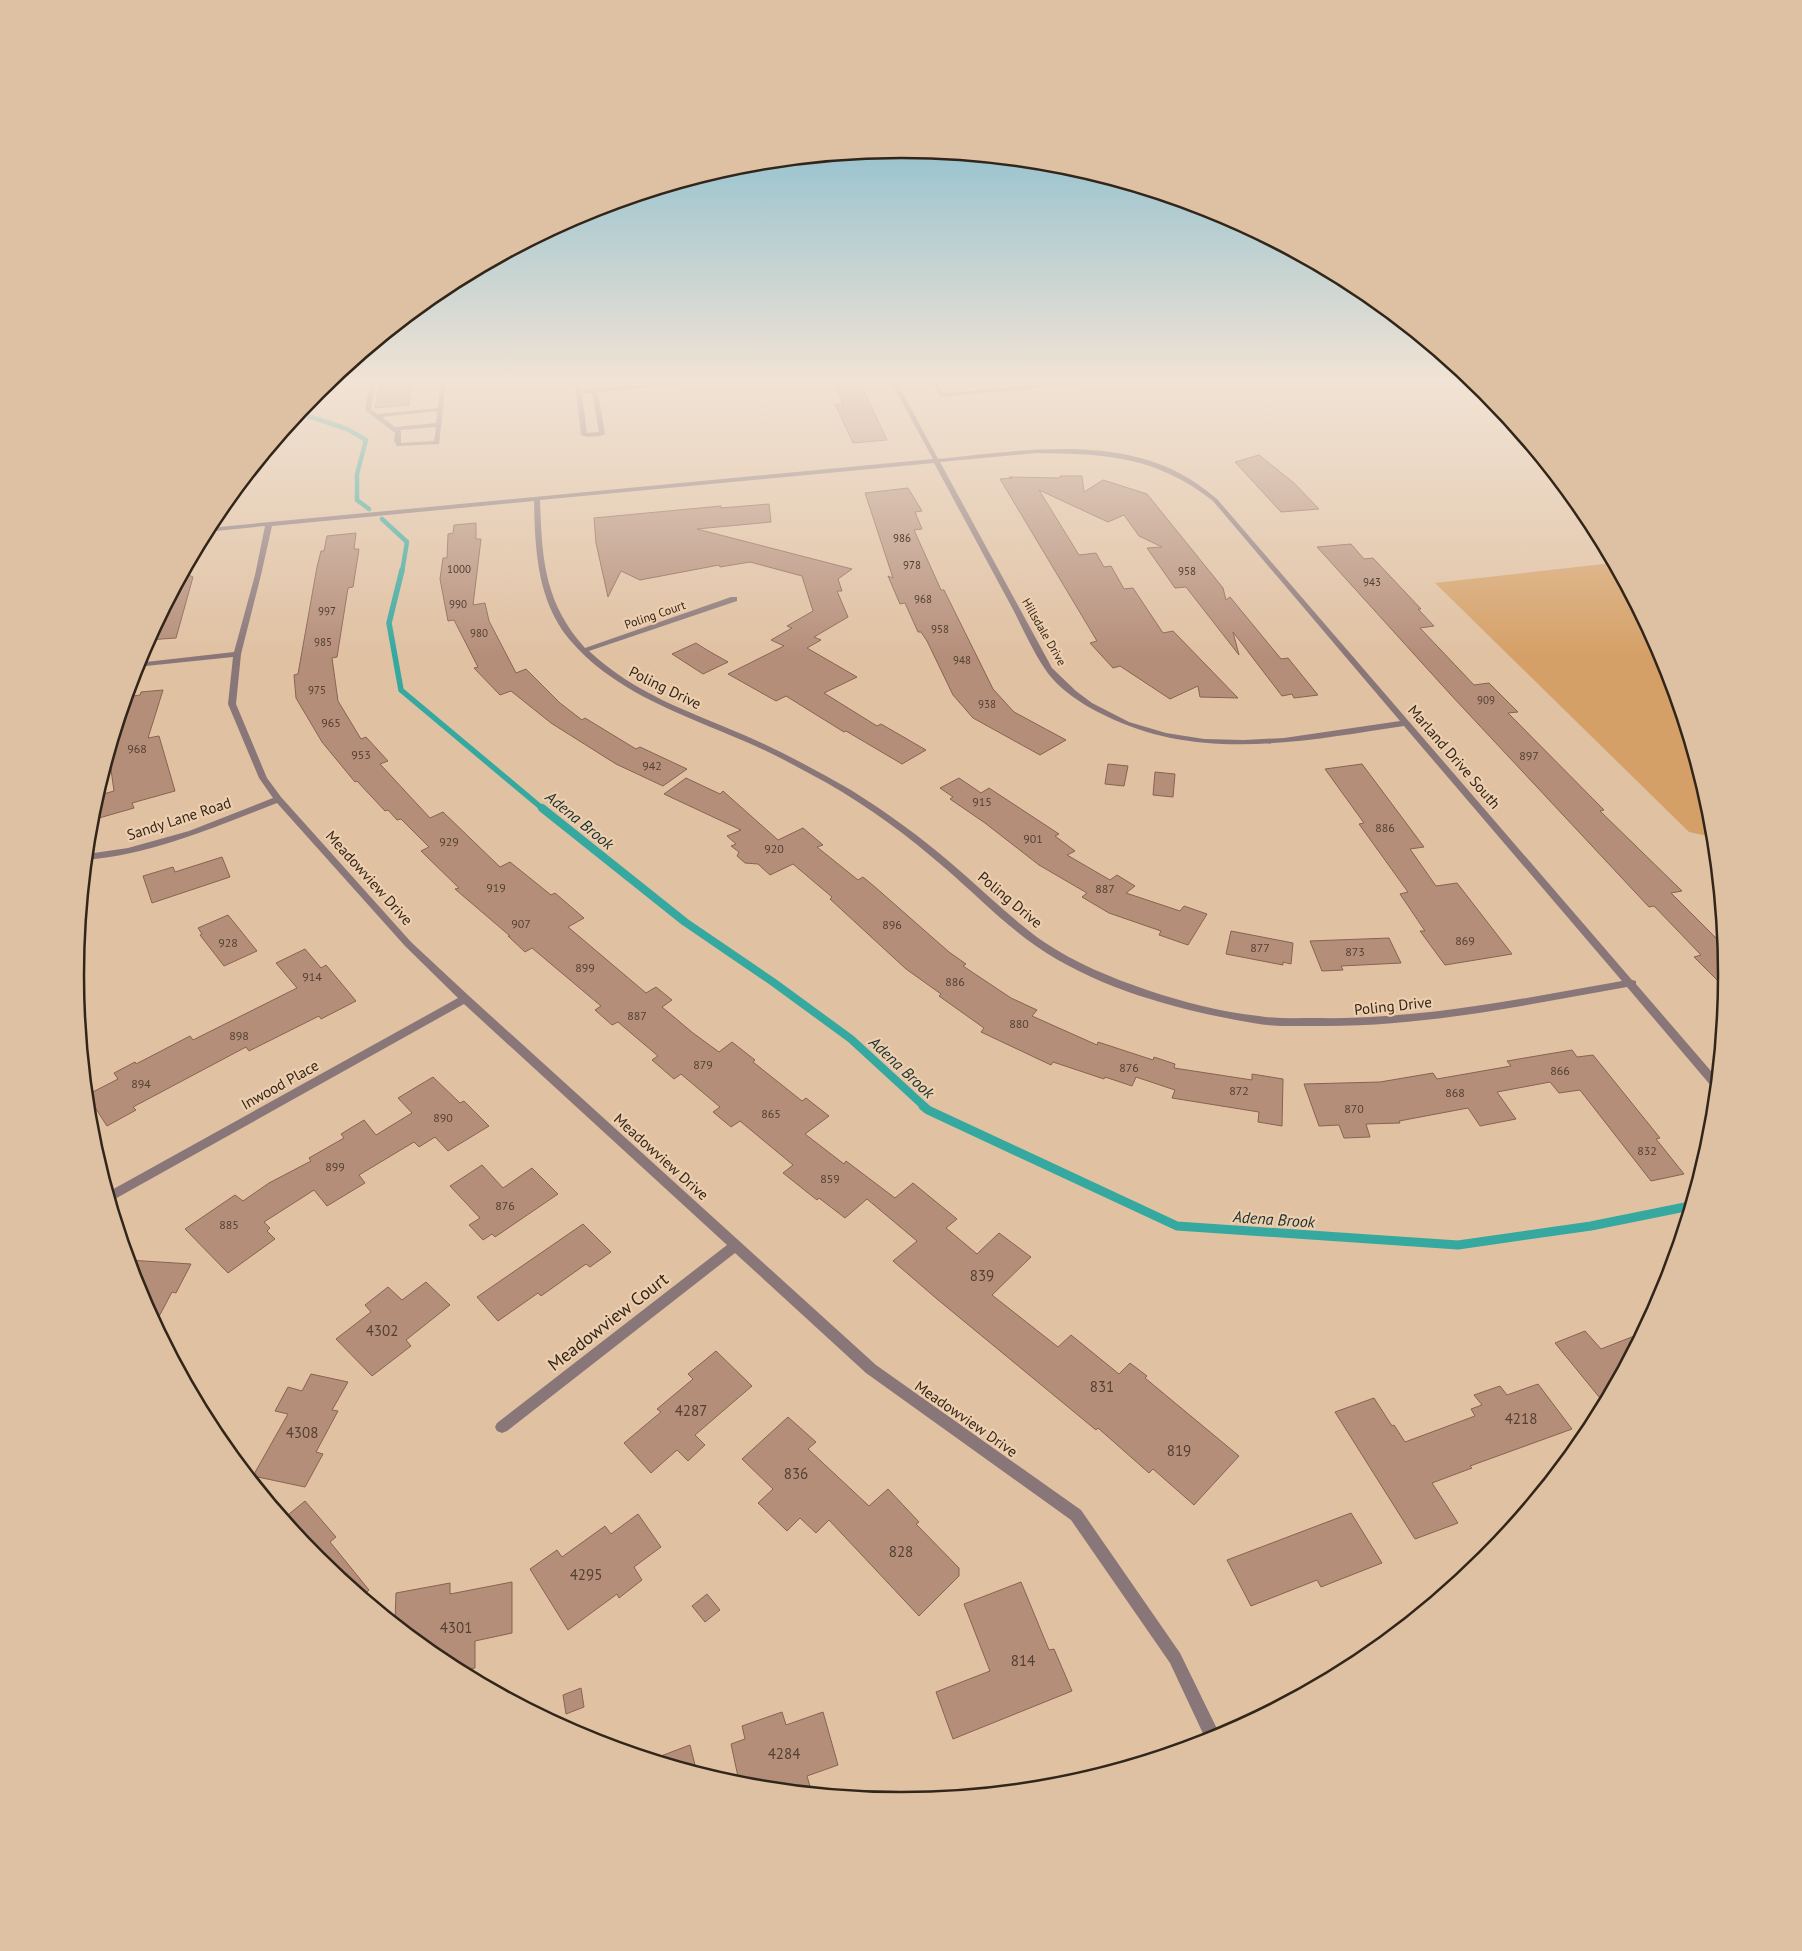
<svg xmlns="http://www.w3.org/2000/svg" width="1802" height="1951" font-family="'PT Sans',sans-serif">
	<rect width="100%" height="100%" fill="#e0c1a2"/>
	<path fill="#d5a067" d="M1612,563l52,97 47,155 2,22 -24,-5 -254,-249z"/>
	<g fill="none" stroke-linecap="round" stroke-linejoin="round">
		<path stroke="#35a89f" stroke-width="4.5" d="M299,413l48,16 19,11 -9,34v26l12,9
			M382,519l25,23 -5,30"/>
		<path stroke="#35a89f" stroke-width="5.5" d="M402,570l-13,53 12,67 142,119"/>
		<path stroke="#35a89f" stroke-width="8" d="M542,808l143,114 88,60 78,57 74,68"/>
		<path stroke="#35a89f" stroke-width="9" d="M923,1106l5,4 249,116 281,19 133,-19 99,-20"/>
	</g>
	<path fill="#b58e7a" stroke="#876351" d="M380,382h31l-2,23 -34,3z
		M834,382h22l2,4 3,-1 26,55 -34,3 -18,-39h8z
		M1259,455l35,28 25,26 -38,3 -46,-50z
		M1060,476h22l2,16 19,-12 44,14 76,94 3,12 4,-3 51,62 7,-1 30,37 -24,3 -2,-4 -10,2 -49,-64 6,23 -53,-68 -11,1 -28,-40 15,-1 -23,-11 -15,-21 -16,7 -69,-32 40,65 17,-2 8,14 7,-1 13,23 9,-1 30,45 10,-2 65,67 -38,-1 -2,-11 -28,13 -50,-33 -7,2 -23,-25 7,-2 -97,-162 12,-1 -3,-1 51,1z
		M908,488l14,23 -7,1 7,17 -8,1 27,60h3l49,99 21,23 52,28 -26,15 -67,-37 -20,-23 -26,-54 -6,-9h-3l-13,-29 -5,1 -12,-28 5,2 -28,-85z
		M769,504l2,18 -74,7 155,40 -14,10 4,12h-5l11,26 -34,20 7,3 -14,8 50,29 -33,16 53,33 4,-2 45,26 -24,14 -56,-33 -2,1 -58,-36 -10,5 -48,-27 56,-28 -13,-6 21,-12 -5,-2 26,-15 -11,-35 -52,-14 -30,5 -1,-2 -79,15 -19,-9 -13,26 -12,-54 -2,-25 127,-12v2z
		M476,523v16h5l-8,66 12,-2 4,18 27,52 10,-4 34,34 22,17 3,-2 51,31 4,-2 47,22 -24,17 -47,-22 -65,-41 -40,-32 -11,4 -26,-27 4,-1 -24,-47 -6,1 -8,-42 3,-21h4l1,-24 5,-1 1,-8z
		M356,533l-2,16h5l-6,38 -5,1 -11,69 -5,1 6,43 23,38 5,-2 22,24 -8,3 50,54 13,-6 57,55 10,-5 41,33 4,-2 29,25 -16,9 78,66 10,-6 16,13 -10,7 31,26 26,19 13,-10 23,18 -2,2 49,39 4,-3 23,18 -24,18 39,30 2,-3 49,37 18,-15 44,36 -11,9 31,26 22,-21 32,24 -39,38 66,52 13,-12 48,39 11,-11 17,13 -2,2 94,78 -45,49 -41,-36 -4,4 -51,-45 -2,2 -159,-131 -44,-38 24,-20 -50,-42 -22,19 -26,-20 -2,2 -34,-27 10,-8 -53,-44 -9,6 -18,-15 7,-5 -39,-33 -7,5 -22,-19 6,-4 -40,-34 -6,3 -17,-15 6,-4 -69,-58 -7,4 -17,-16h2l-55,-47 4,-1 -38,-37 8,-4 -28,-28 -4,1 -9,-10 -3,1 -28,-30 -2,1 -33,-40 -26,-44 -2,-23 4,-1 19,-107 4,-16h3l3,-15z
		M1351,544l13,15 9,-1 48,51h-3l16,17 -14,2 54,57 15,-2 29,29 -10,1 96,97 -4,1 82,80 -11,2 46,46 6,-1 4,38 -1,13 -32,-32 7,-2 -47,-49 -5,1 -198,-212 -134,-148z
		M184,573l9,4 -17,61 -28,2z
		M696,643l11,7 21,12 -25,12 -31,-20z
		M163,690l-15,48 11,-2 16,55 -43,12 2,5 -35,10 -3,-22 18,-5 -5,-36 18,-58 13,-2 1,-3z
		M1108,764l20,2 -4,20 -19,-2z
		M1362,764l62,83 -14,2 26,37 21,-3 55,71 -67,11 -25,-34h5l-25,-37 8,-2 -49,-68 5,-1 -39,-54z
		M1155,772l20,2 -2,23 -20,-2z
		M686,778l34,16 3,-3 55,49 25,-12 20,17 -6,2 41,33 5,-3 12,10 74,65 17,12 -3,2 48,32 26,12 -5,6 65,29 1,-3 55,18 1,-3 21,7 -1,4 78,12v-6l31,5 -1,47 -24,-4 1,-10 -87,-14 3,-8 -39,-13 -4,9 -27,-9 -1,2 -51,-17 -2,3 -70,-33 3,-4 -45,-32 2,-2 -35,-25 -76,-70 2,-2 -39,-33 -23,11 -12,-11 -13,-1 -8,-7 2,-4 -8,-6 5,-2 -9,-8 14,-6 -77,-36z
		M959,778l22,15 8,-5 70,46 -4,2 20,15 -8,4 43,25 7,-5 18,11 -9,7 54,18 4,-5 23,8 -19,31 -29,-10 2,-4 -52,-18 -27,-16 5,-4 -48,-28 -54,-42 -35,-24 3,-2 -13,-9z
		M222,857l8,20 -78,26 -9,-27 30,-9 2,5z
		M228,915l29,36 -33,15 -24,-31 2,-1 -4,-6z
		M1231,931l62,12 -2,21 -8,-2v3l-57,-11z
		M1389,938l12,25 -60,3 2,4 -21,1 -12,-30z
		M305,949l16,19 5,-3 30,36 -35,18 -2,-3 -70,35 -3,-4 -113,60 3,3 -29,16 -20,-31 31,-16 -4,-6 21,-11 1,2 54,-28 3,4 104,-52 -21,-25z
		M1572,1050l5,7 16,-2 67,83 -4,1 28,35 -33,7 -71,-91 -21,3 -9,-11 -53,10 19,27 -36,7 -12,-18 -69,13 1,2 -34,1 4,13 -26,1 -5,-13 -20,1 -15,-42 76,-2 53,-9 4,6 74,-13 -4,-5z
		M433,1077l27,26 4,-2 25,25 -41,25 -13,-14 -16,10 -5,-5 -55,33 6,8 -38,23 -13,-16 -50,32 6,6 -3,3 8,8 -47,34 -43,-44 50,-34 8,6 26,-18 42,-22 -2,-3 35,-20 -3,-4 23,-14 12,15 36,-22 -14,-15z
		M482,1165l21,23 29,-20 26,26 -63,43 -3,-3 -9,6 -14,-15 11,-7 -30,-32z
		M583,1224l28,28 -21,15 -4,-3 -45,32 -3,-3 -40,28 -21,-24z
		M128,1260l63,4 -15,29 -4,-1 -17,32 -17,-33z
		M426,1282l24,23 -44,35 5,6 -39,30 -36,-37 35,-27 -6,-7 23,-18 14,13z
		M1585,1331l16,18 41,-16 -38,70 -49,-60z
		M716,1351l36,35 -57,49 10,10 -17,16 -11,-11 -26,23 -27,-30 37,-31 -4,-3 36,-30 -5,-5z
		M311,1374l37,8 -16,28 6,1 -22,41 7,2 -18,33 -52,-11 35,-62 -13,-3 13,-24 14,4z
		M1538,1384l34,45 -102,37 2,2 -40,15 26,40 -43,16 -80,-127 39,-14 18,28 2,-1 11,17 70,-26 -4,-7 11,-4 -8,-10 26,-9 7,9z
		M788,1417l28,25 -8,7 61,57 19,-17 31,33 -3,2 43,44v8l-40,40 -90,-96 -13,13 -16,-15 -13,13 -29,-28 15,-14 -31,-30z
		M305,1501l31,36 -6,5 39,48 -7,7 -45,-38 -34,-40z
		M1351,1513l31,50 -61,24 -4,-7 -66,26 -24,-46z
		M638,1514l23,33 -27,20 8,13 -23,18 -2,-4 -49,36 -38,-61 27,-19 5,7 43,-31 6,8z
		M512,1582v51l-37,8v27l-16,3 -17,-9 -47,-39 1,-30 54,-10v11z
		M1021,1582l28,68 5,-1 18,42 -119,48 -17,-47 54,-21 -26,-67z
		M707,1594l13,16 -15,12 -13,-16z
		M581,1688l3,19 -18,7 -3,-19z
		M782,1712l4,13 37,-13 15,53 -31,11 5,17 -72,-7 -9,-42 14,-5 -3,-13z
		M690,1745l7,28 -44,-14z"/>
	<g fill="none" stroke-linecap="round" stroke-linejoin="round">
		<path fill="#897679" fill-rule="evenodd" d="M370,382h6l-5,27 6,5 61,-6 2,-26h6l-7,62 -42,2 -3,-5 1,-8 -30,-23zM437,411l-1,12 -41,4 -13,-10zM436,427l-2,14 -33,2v-11l-1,-2z
			M575,382h6l1,8 94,-8h27l-105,10 7,42c-5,3 -19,4 -24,1zM582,393h10l7,39 -12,1z
			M895,382h23l-25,3 -1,-1z
			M931,382h6l7,11 128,-11h26l-156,15 -2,-1z"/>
		<path fill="#897679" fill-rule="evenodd" d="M891,382h6l41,77c76,-8 171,-23 241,14 14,7 26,16 38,26l415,481 4,1v3l81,94 -1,10 -4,-1 -85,-100c-102,18 -204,40 -308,39 -22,0 -45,1 -66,-3 -75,-13 -155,-34 -217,-77 -33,-23 -61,-52 -91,-78 -37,-32 -76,-61 -118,-85 -31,-17 -62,-34 -95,-47 -59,-25 -121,-47 -163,-97 -32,-39 -34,-90 -35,-138l-262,25 -11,49 -20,79 -5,50 31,74 14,19 130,145 58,54 407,369 205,145 99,143 41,84 -14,5 -37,-79 -99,-143 -205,-147 -131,-120 -228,178 -5,2 -5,-2 -2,-4 2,-4 230,-178 -263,-241 -351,196 -3,1 -2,-9 350,-194 -53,-52 -128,-143c-62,24 -124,51 -191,57l1,-6 41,-6 61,-17 84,-33 -14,-20 -31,-74 5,-47 -97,10 1,-4 97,-11 21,-77 10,-49 -59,6 2,-4 725,-69zM1037,453c69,1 119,3 176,48l187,220 -116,17 -40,2 -40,-1 -38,-6 -37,-11 -37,-19 -16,-12 -24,-23 -112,-206zM934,463c25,46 50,93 75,139 12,22 22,46 36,67 13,20 38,36 59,46 95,48 200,26 300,11l218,255c-102,18 -203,39 -306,37 -19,0 -39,1 -57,-2 -38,-4 -76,-14 -112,-26 -35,-12 -72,-27 -103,-48 -33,-23 -61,-52 -92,-78 -31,-27 -66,-52 -101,-74 -35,-20 -70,-39 -107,-55 -58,-25 -107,-40 -155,-84l148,-50v-4h-6l-146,51c-41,-46 -43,-89 -45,-148z"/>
	</g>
	<linearGradient id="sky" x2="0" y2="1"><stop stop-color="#60afcb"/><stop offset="0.58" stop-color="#f1e3d5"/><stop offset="1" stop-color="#f1e3d5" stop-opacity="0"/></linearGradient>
	<rect width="1802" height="656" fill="url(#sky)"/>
	<g text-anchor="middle" stroke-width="4.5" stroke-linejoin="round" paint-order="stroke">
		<g font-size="11" fill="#534032">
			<text x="902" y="542">986</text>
			<text x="912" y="569">978</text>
			<text x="459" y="573">1000</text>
			<text x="1187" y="575">958</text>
			<text x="1372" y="586">943</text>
			<text x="923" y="603">968</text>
			<text x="458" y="608">990</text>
			<text x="327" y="615">997</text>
			<text x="940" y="633">958</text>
			<text x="479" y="637">980</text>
			<text x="323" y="646">985</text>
			<text x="962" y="664">948</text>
			<text x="317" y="694">975</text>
			<text x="1486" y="704">909</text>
			<text x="987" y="708">938</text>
		</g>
		<g font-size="12" fill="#32261a" stroke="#edceae">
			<text transform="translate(655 615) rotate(-19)" y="4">Poling Court</text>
			<text transform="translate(1044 632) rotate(60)" y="4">Hillsdale Drive</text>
		</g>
		<g font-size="12" fill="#534032">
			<text x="331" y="727">965</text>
			<text x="137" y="753">968</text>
			<text x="361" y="759">953</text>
			<text x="1529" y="760">897</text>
			<text x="652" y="770">942</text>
			<text x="982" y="806">915</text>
			<text x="1385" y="832">886</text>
			<text x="1033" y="843">901</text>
			<text x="449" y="846">929</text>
			<text x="774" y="853">920</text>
			<text x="496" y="892">919</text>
			<text x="1105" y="893">887</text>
			<text x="521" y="928">907</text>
			<text x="892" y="929">896</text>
			<text x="1465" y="945">869</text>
			<text x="228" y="947">928</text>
			<text x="1260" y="952">877</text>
			<text x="1355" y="956">873</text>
			<text x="585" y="972">899</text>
			<text x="312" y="981">914</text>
			<text x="955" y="986">886</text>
			<text x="637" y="1020">887</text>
			<text x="1019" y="1028">880</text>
			<text x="239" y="1040">898</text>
			<text x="703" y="1069">879</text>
			<text x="1129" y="1072">876</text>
			<text x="1560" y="1075">866</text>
			<text x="141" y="1088">894</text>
			<text x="1239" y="1095">872</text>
			<text x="1455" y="1097">868</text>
			<text x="1354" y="1113">870</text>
			<text x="771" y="1118">865</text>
			<text x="443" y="1122">890</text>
			<text x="1647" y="1155">832</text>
			<text x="335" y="1171">899</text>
			<text x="830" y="1183">859</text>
			<text x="505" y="1210">876</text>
			<text x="229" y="1229">885</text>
		</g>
		<g font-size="15" fill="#32261a" stroke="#edceae">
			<text transform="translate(665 688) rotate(26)" y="5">Poling Drive</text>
			<text transform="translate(1454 757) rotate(49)" y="5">Marland Drive South</text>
			<text transform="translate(179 819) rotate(-18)" y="5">Sandy Lane Road</text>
			<text transform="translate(369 878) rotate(48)" y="5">Meadowview Drive</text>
			<text transform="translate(1010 900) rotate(40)" y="5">Poling Drive</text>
			<text transform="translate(1393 1006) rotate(-6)" y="5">Poling Drive</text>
			<text transform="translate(280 1085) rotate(-29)" y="5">Inwood Place</text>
			<text transform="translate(661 1157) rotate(42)" y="5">Meadowview Drive</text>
			<text transform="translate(966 1419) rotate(35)" y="5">Meadowview Drive</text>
		</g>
		<g font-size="15" fill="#534032">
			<text x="982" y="1281">839</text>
			<text x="382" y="1336">4302</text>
			<text x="1102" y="1392">831</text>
			<text x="691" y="1416">4287</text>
			<text x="1521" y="1424">4218</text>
			<text x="302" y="1438">4308</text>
			<text x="1179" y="1456">819</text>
			<text x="796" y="1479">836</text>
			<text x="901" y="1557">828</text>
			<text x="586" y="1580">4295</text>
			<text x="456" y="1633">4301</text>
			<text x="1023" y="1666">814</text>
			<text x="784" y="1759">4284</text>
		</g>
		<g font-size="16" font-style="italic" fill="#17302e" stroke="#edceae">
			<text transform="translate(580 820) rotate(39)" y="6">Adena Brook</text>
			<text transform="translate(902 1067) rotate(43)" y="6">Adena Brook</text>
			<text transform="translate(1274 1219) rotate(4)" y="6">Adena Brook</text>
		</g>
		<g font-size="18" fill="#32261a" stroke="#edceae">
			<text transform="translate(608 1322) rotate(-38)" y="6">Meadowview Court</text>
		</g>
	</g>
	<path d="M0 0H1802V1951H0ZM84 975a817 817 0 1 1 1634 0a817 817 0 1 1-1634 0Z" fill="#dec1a2" fill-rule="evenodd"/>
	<path fill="none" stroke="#32261a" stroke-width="2.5" d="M84 975a817 817 0 1 1 1634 0a817 817 0 1 1-1634 0Z"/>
</svg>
